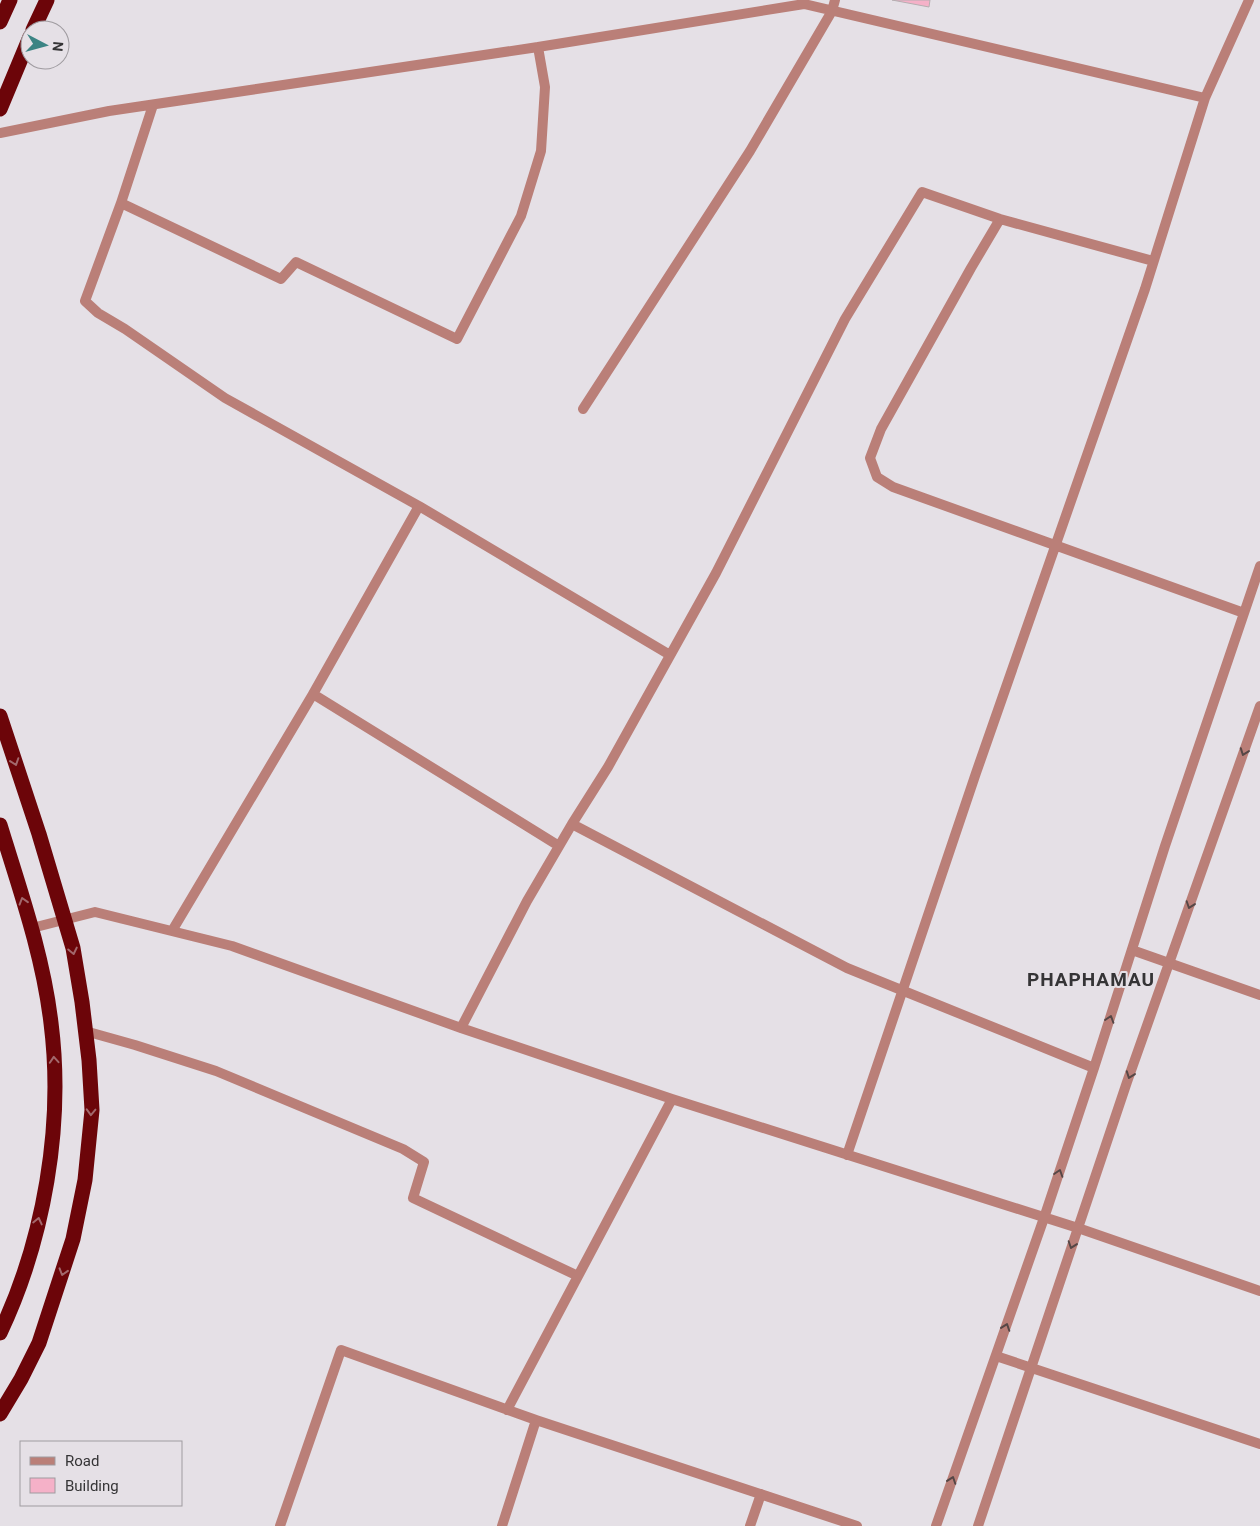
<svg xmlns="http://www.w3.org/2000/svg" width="1260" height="1526" font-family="Roboto,sans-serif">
	<rect width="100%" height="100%" fill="#e5e0e6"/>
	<path fill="#f5b1c8" stroke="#b6aeb1" d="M892,0h38l-1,7z"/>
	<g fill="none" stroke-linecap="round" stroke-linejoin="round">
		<path stroke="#ba7f78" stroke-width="10" d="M153,105l-32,98 -36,98 13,12 27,16 100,69 194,108 251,149
			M0,133l109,-22 429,-64 266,-43 401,94
			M121,203l160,76 15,-17 161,77 64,-123 20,-65 4,-64 -7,-40
			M1000,219l-29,49 -90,161 -11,29 7,19 16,10 351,126
			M583,409l167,-258 82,-140 3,-11
			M313,694l106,-188
			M572,824l275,144 247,100
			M32,928l63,-16 137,34 229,82 211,71 406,129 182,63
			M172,931l141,-237 246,152
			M1132,950l128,45
			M461,1028l66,-127 45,-77 36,-57 108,-194 129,-254 77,-127 78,27 153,42
			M85,1031l50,14 81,26 187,78 21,13 -11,36 165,78
			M847,1155l129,-382 169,-484 60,-191 44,-98
			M996,1356l264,88
			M507,1410l165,-311
			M280,1526l61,-176 195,70
			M502,1526l34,-106 321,106
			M750,1526l11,-32
			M936,1526l108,-308 50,-150 71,-222 95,-280
			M978,1526l149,-444 133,-376"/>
		<path stroke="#6c0509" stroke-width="15" d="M0,22l10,-22
			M33,30l14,-30
			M0,109l30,-72
			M0,716l39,118 34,114 9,54 7,58 3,50 -7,70 -12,59 -34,104 -18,36 -21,35
			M0,825c20,65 43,130 51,198 13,102 -7,217 -51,310"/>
	</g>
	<defs><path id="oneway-chevron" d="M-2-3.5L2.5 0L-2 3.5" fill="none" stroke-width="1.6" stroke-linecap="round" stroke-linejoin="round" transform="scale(1.25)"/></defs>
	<g stroke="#564746">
		<use href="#oneway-chevron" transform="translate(1244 752) rotate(110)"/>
		<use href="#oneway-chevron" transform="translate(1190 905) rotate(109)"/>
		<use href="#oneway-chevron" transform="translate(1110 1019) rotate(-72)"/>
		<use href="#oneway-chevron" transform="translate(1130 1075) rotate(110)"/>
		<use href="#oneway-chevron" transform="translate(1059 1173) rotate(-72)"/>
		<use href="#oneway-chevron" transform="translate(1072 1245) rotate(109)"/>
		<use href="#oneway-chevron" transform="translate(1006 1327) rotate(-71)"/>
		<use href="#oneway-chevron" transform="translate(952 1480) rotate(-71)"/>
	</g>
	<g stroke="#a2686c">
		<use href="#oneway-chevron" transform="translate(15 762) rotate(71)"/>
		<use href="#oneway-chevron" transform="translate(23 901) rotate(-107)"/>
		<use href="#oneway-chevron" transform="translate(73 951) rotate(78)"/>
		<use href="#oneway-chevron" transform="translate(54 1060) rotate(-94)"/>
		<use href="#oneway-chevron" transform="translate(91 1112) rotate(92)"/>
		<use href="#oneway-chevron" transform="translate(38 1221) rotate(-77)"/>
		<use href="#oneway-chevron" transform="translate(63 1272) rotate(107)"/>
	</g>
	<g text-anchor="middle" stroke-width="4" stroke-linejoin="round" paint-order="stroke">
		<g font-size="19" font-weight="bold" letter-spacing="1" fill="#353436" stroke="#e5e0e6">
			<text x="1091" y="986">PHAPHAMAU</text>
		</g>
	</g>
	<rect x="20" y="1441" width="162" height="65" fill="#e5e0e6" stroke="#9f9ba0"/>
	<rect x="30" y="1457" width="25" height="8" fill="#ba7f78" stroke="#9f9ba0"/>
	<text x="65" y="1466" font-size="15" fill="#353436">Road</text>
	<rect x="30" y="1478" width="25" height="15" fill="#f5b1c8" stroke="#9f9ba0"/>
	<text x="65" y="1491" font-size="15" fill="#353436">Building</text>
	<g transform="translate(45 45) rotate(96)"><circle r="24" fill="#e5e0e6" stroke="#9f9ba0"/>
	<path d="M0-4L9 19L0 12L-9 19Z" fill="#3b8484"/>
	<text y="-8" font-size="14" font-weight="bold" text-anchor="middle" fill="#353436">N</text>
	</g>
</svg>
